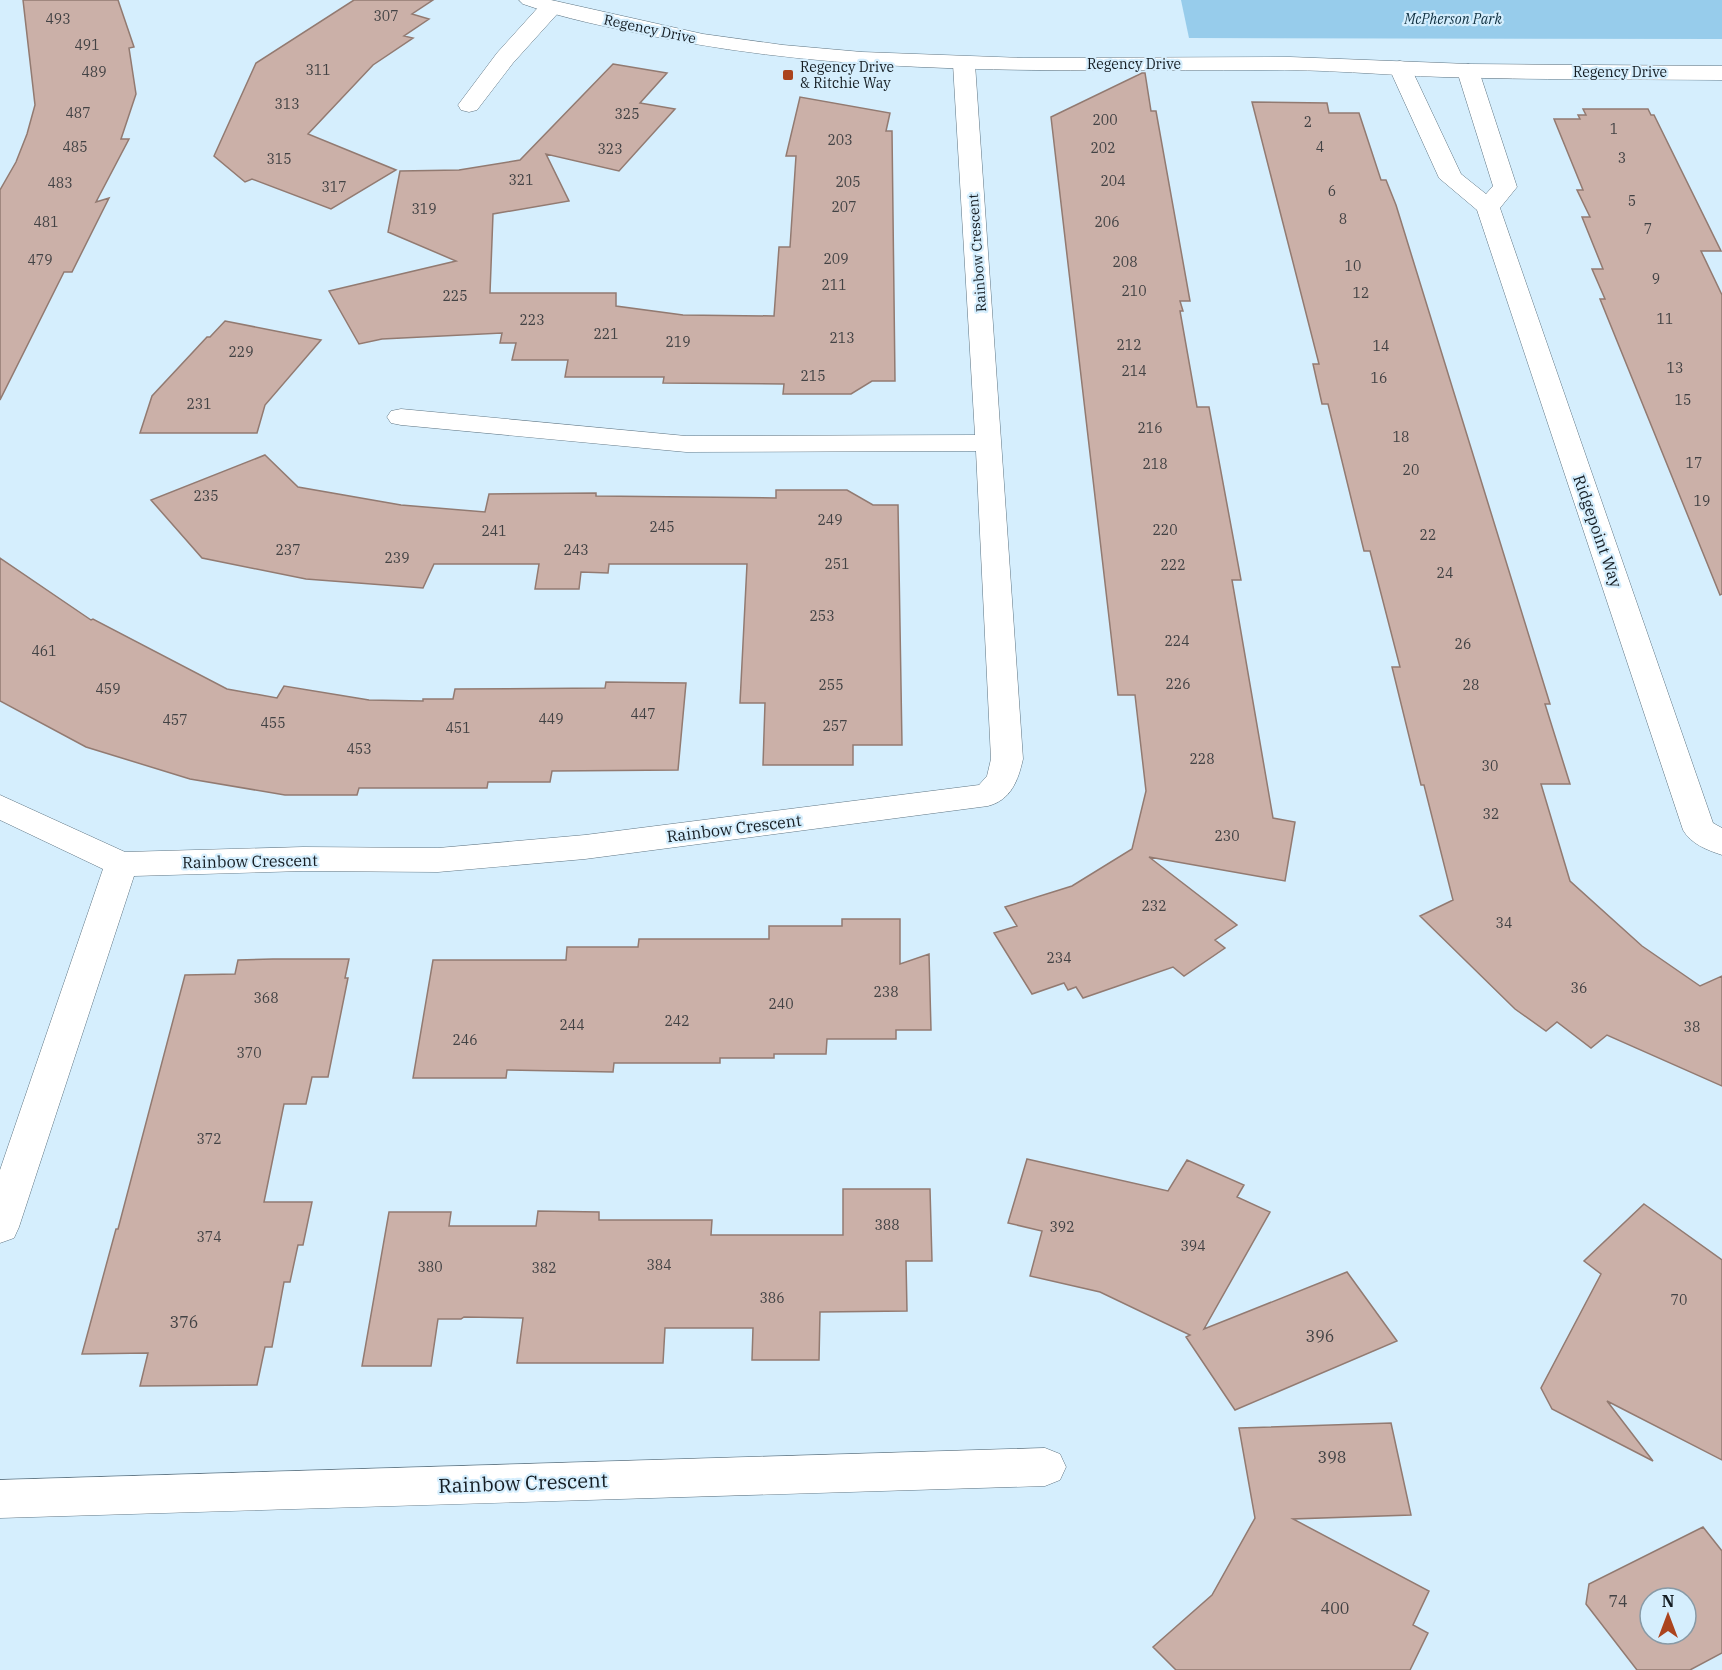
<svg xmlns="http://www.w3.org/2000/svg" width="1722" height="1670" font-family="'IBM Plex Serif',serif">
	<rect width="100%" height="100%" fill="#d5eefd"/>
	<path fill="#97cceb" d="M1181,0h541v39l-533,-1z"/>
	<path fill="#cbb0a8" stroke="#927a71" stroke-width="1.5" fill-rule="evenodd" d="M23,0h95l16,47 -5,1 7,46 -15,45h8l-33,63 13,-4 -37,74h-8l-64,128v-210l16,-28 11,-28 8,-29z
		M354,0h79l-21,14 17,5 -25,17 9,2 -40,27 -65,69 88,36 -65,39 -79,-30 -7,3 -31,-26 42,-93z
		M613,64l54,9 -27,30 35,6 -56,62 -73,-17 23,47 -76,13 -3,79h126v13l67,9 91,1 5,-69h11l6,-91h-10l14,-59 90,16 -4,18h6l3,250h-23l-21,13h-68l1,-10 -121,-1 1,-6h-99l3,-17h-56l4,-17h-16l2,-10 -120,6 -23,5 -30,-53 127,-30 -68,-29 12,-61 59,-1 61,-10z
		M1142,73h3l6,38h5l34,190h-10l3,10h-3l17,96h12l32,173h-9l41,238 22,4 -10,59 -136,-24 88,68 -22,15 10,8 -41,28 -11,-9 -90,31 -7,-11 -8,3 -4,-7 -32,11 -38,-61 23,-7 -12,-19 67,-21 60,-37 14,-58 -11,-96h-17l-67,-578z
		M1252,102l75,1 2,10h30l22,67h5l10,25 154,499h-5l25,80h-29l29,97 72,65 58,40 22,-10v110l-115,-51 -16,13 -34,-26 -11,9 -31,-22 -95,-93 33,-16 -29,-115h-3l-29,-118h8l-30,-116h-6l-36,-147h-6l-9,-40h6z
		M1583,109h65l3,6h3l67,136h-20l21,44v299l-2,1 -120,-296h5l-13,-30h11l-21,-52h8l-13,-27h6l-29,-71h26l-2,-4h8z
		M225,321l96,19 -56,65 -8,28h-117l12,-37 55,-59h3z
		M265,455l33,32 103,18 84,7 4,-18 107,-1v3l180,2v-8h71l26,15h25l4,240h-49v20h-90l2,-62h-25l7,-139h-138l-1,9 -27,-1 -2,17h-44l4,-25h-105l-11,24 -117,-9 -104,-21 -51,-58z
		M0,558l91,62 2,-1 134,70 50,9 7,-12 85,14 54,1v-2h30l2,-10 150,-1 1,-6 80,1 -8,87 -126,1 -2,11h-62l-1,6h-128l-2,7h-72l-95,-16 -104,-32 -86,-46z
		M842,919h58v45l29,-10 2,76h-35v9h-69l-1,15h-52v4h-54v5h-106l-1,9 -106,-2 -1,8h-93l20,-118h133l1,-13h71l1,-8h130v-13h73z
		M273,959h76l-4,19h3l-20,99h-16l-6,27h-22l-20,98h48l-9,43h-5l-8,37h-6l-12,65h-7l-8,38 -117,1 8,-33 -66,1 34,-125h2l67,-254 50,-1 3,-14z
		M1027,1159l141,32 19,-31 57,25 -7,12 33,15 -66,117 143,-57 50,69 -162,69 -49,-73 4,-2 -90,-43 -70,-16 12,-45 -34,-8z
		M843,1189h87l2,72h-26l1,50 -87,1 -1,48h-67l1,-32h-88l-2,35h-146l6,-45 -59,-1 -3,2h-23l-7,47h-69l27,-154h62l-2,14h87l2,-15 61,1v8h113l-1,15h132z
		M1644,1204l78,56v200l-115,-59 46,60 -101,-52 -11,-21 60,-114 -17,-13z
		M1391,1423l20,92 -118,4 136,72 -16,34 15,8 -18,37h-234l-23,-23 59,-52 43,-77 -16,-90z
		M1703,1527l19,24v102l-32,17h-53l-51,-66 3,-20zM1650,1598h36v36h-36z"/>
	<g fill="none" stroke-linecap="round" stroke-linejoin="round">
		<g stroke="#5e7482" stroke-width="1">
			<path id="street" d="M551,1l8,1 3,5 -3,5 -46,51 -36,47 -8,2 -8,-2 -3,-5 39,-52 46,-51z
				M964,57l8,2 3,5 48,695c-5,22 -12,41 -35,47l-403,53 -147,13 -135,-1 -169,5 -115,351 -5,11 -14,5v-73l103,-301 -103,-49v-25l125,57 178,-5 135,1 147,-13 394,-50 8,-9 4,-17 -15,-308 -290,1 -285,-27 -10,-2 -4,-6 4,-6 10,-2 285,27 289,-1 -22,-371 3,-5z
				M1400,61l8,2 3,5 50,106 25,20 7,-8 -36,-115 3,-5 8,-2 8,2 3,5 38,116 -17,21 213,615 9,5v27c-15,-5 -31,-11 -39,-25l-206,-620 -38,-32 -50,-110 3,-5z
				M1045,1448l15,6 6,13 -6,13 -15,6 -1045,32v-38z"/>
		</g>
		<g stroke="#5e7482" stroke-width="1">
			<path id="secondary" d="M519,0h32l152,34 80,11 79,7 161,6 267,-1 179,7 253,2v14c-93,-1 -186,0 -279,-3 -60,-2 -121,-8 -181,-7 -205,0 -409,7 -610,-34 -44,-9 -87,-17 -129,-32z"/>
		</g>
		<use href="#street" fill="#fff" fill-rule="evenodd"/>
		<use href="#secondary" fill="#fff" fill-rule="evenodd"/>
	</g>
	<rect fill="#ab441e" stroke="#d5eefd" stroke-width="2" x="782" y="69" width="12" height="12" rx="3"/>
	<g text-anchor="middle" stroke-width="4.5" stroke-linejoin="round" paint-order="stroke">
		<g font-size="14" fill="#424244">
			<text x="386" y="21">307</text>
			<text x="58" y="24">493</text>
			<text x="87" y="50">491</text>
			<text x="318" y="75">311</text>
			<text x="94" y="77">489</text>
			<text x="287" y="109">313</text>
			<text x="78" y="118">487</text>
			<text x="627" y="119">325</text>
			<text x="1105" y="125">200</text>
			<text x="1308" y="127">2</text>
			<text x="1614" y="134">1</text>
			<text x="840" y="145">203</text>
			<text x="75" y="152">485</text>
			<text x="1320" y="152">4</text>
			<text x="1103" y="153">202</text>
			<text x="610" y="154">323</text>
			<text x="1622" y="163">3</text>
			<text x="279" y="164">315</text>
			<text x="521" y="185">321</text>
			<text x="1113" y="186">204</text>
			<text x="848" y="187">205</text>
			<text x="60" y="188">483</text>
			<text x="334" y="192">317</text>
			<text x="1332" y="196">6</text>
			<text x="1632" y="206">5</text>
			<text x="844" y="212">207</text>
			<text x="424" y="214">319</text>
			<text x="1343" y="224">8</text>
			<text x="46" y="227">481</text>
			<text x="1107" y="227">206</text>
			<text x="1648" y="234">7</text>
			<text x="836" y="264">209</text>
			<text x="40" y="265">479</text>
			<text x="1125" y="267">208</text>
			<text x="1353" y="271">10</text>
			<text x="1656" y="284">9</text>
			<text x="834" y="290">211</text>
			<text x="1134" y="296">210</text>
			<text x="1361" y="298">12</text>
			<text x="455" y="301">225</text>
			<text x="1665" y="324">11</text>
			<text x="532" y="325">223</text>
			<text x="606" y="339">221</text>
			<text x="842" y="343">213</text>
			<text x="678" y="347">219</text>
			<text x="1129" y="350">212</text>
			<text x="1381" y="351">14</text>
			<text x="241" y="357">229</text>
			<text x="1675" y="373">13</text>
			<text x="1134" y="376">214</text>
			<text x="813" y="381">215</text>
			<text x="1379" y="383">16</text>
			<text x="1683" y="405">15</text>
			<text x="199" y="409">231</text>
			<text x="1150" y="433">216</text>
			<text x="1401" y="442">18</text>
			<text x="1694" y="468">17</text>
			<text x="1155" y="469">218</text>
			<text x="1411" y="475">20</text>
			<text x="206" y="501">235</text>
			<text x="1702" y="506">19</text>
			<text x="830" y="525">249</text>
			<text x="662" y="532">245</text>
			<text x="1165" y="535">220</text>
			<text x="494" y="536">241</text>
			<text x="1428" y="540">22</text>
			<text x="288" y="555">237</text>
			<text x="576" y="555">243</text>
			<text x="397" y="563">239</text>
			<text x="837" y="569">251</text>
			<text x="1173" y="570">222</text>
			<text x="1445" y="578">24</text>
			<text x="822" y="621">253</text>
			<text x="1177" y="646">224</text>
			<text x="1463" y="649">26</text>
			<text x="44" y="656">461</text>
			<text x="1178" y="689">226</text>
			<text x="831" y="690">255</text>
			<text x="1471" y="690">28</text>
			<text x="108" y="694">459</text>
			<text x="643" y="719">447</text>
			<text x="551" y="724">449</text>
			<text x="175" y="725">457</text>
			<text x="273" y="728">455</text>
			<text x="835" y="731">257</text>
			<text x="458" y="733">451</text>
			<text x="359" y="754">453</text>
			<text x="1202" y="764">228</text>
			<text x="1490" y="771">30</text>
			<text x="1491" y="819">32</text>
			<text x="1227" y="841">230</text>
			<text x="1154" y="911">232</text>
			<text x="1504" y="928">34</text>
			<text x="1059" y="963">234</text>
			<text x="1579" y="993">36</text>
			<text x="886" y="997">238</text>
			<text x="266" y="1003">368</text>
			<text x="781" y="1009">240</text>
			<text x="677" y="1026">242</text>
			<text x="572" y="1030">244</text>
			<text x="1692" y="1032">38</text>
			<text x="465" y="1045">246</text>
			<text x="249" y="1058">370</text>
			<text x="209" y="1144">372</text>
			<text x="887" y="1230">388</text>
			<text x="1062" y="1232">392</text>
			<text x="209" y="1242">374</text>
			<text x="1193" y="1251">394</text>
			<text x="659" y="1270">384</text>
			<text x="430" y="1272">380</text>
			<text x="544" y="1273">382</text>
			<text x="772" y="1303">386</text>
			<text x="1679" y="1305">70</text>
		</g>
		<g font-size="14" font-style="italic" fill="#0f3041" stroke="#d5eefd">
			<text x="1453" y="24">McPherson Park</text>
		</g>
		<g font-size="14" fill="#151d23" stroke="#d5eefd">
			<text transform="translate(650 29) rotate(12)" y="5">Regency Drive</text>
			<text x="1134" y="69">Regency Drive</text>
			<text x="1620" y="77">Regency Drive</text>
			<text transform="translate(977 253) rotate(-94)" y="5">Rainbow Crescent</text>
		</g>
		<g font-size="14" fill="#151d23" stroke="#d5eefd" text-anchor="start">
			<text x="800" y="72">Regency Drive<tspan x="800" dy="16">&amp; Ritchie Way</tspan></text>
		</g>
		<g font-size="16" fill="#151d23" stroke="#d5eefd">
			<text transform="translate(1598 531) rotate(71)" y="6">Ridgepoint Way</text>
			<text transform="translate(734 828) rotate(-7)" y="6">Rainbow Crescent</text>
			<text transform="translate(250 861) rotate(-1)" y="6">Rainbow Crescent</text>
		</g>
		<g font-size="16" fill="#424244">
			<text x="184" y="1328">376</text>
			<text x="1320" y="1342">396</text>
			<text x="1332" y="1463">398</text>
			<text x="1618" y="1607">74</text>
			<text x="1335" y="1614">400</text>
		</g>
		<g font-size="20" fill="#151d23" stroke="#d5eefd">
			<text transform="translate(523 1483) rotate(-2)" y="7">Rainbow Crescent</text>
		</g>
	</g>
	<g transform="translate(1668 1616)"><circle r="28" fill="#d5eefd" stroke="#889aa6" stroke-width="1.5"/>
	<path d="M0-4.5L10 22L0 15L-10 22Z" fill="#ab441e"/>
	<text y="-9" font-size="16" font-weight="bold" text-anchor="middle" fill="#151d23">N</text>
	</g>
</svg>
